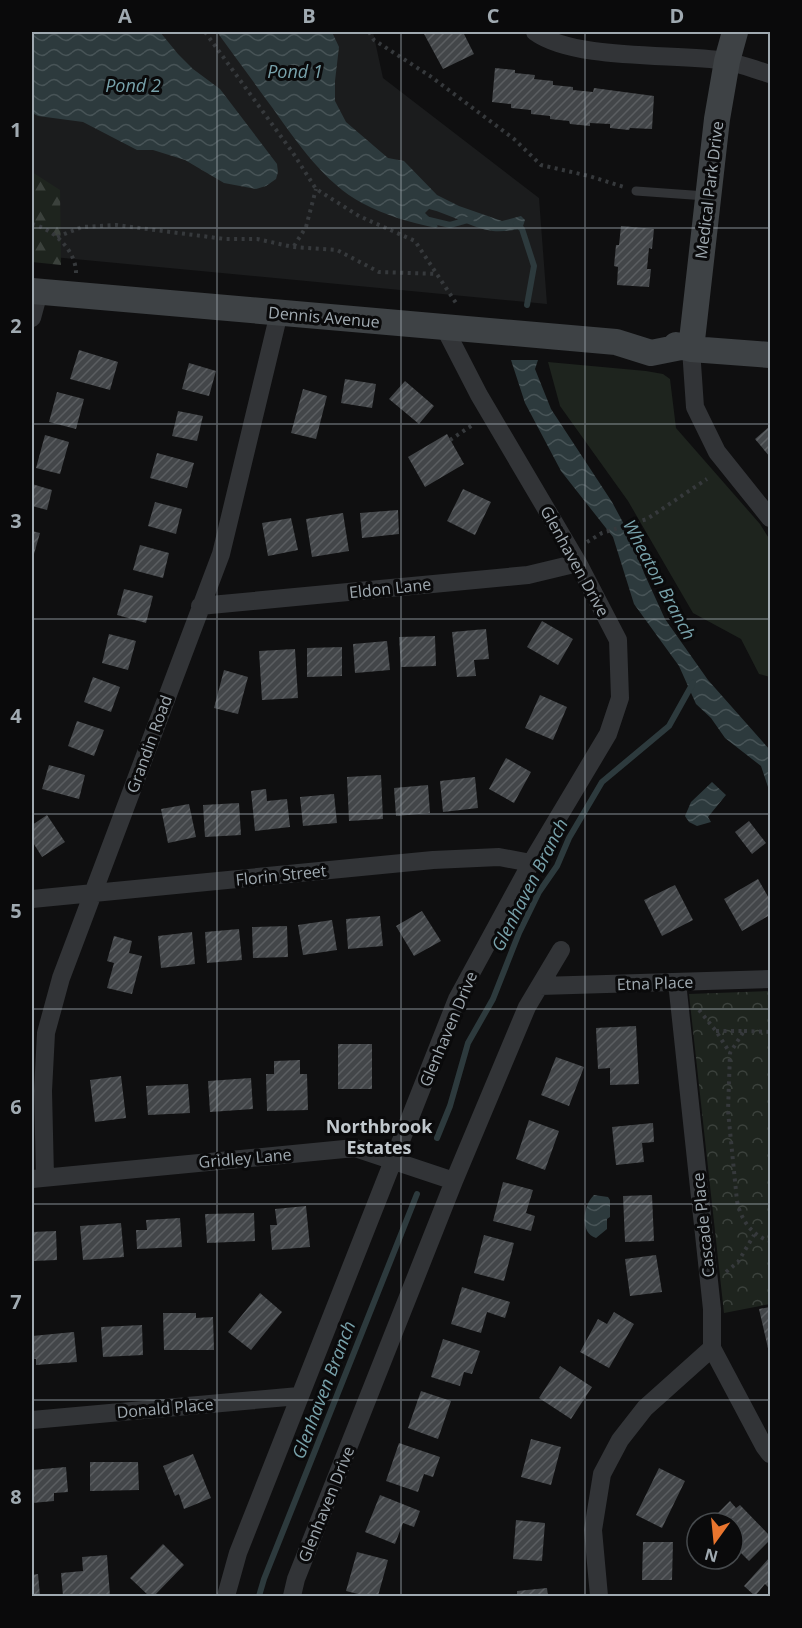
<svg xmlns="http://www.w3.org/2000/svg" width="802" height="1628" font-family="'Open Sans',sans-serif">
	<defs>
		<pattern id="forest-firs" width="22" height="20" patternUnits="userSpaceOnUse" patternTransform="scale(1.5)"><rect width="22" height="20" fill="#1e241e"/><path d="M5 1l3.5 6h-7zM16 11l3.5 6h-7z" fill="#3b413c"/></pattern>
		<pattern id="park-crowns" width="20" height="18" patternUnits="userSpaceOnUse" patternTransform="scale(1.5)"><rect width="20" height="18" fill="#1e241e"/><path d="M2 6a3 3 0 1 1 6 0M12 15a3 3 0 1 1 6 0" fill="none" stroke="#3b413c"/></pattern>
		<pattern id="water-waves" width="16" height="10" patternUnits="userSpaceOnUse" patternTransform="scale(1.5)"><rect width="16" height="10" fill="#2d3a3d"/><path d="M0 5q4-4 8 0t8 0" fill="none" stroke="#485457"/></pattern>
		<pattern id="building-hatch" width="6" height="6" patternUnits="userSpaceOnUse" patternTransform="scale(1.5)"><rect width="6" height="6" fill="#434649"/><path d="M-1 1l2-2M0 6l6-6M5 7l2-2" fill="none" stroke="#5b5e61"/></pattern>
	</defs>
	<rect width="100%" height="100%" fill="#0f0f10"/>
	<path fill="#1b1c1d" d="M32,32h341l10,46 156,120 8,106 -515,-49z"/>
	<path fill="#1e241e" d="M548,362l98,9 17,3 7,5 6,49 84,96 10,16v137l-11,-3 -18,-35 -48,-26 -65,-112 -68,-95z"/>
	<path fill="url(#forest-firs)" d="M32,172l28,18 1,75 -29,-3z"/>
	<path fill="url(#park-crowns)" d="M770,991v313l-46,9 -35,-319z"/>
	<path fill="url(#water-waves)" d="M32,32h128l18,22 15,15 27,20 57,75 1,8 -2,7 -10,7 -10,3 -32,-6 -39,-23 -32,-10h-16l-54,-28 -45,-6 -6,-3z
		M217,32h115l7,15 -4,34v20l11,21 42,36 16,3 33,34 22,11 43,15 19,-5 4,4 -3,9c-9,1 -20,3 -29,2 -23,-3 -42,-17 -64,-22l-4,4 13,13 -2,2c-26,-6 -50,-12 -74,-25 -37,-20 -64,-59 -88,-93 -19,-26 -38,-52 -57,-78z
		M511,360h27l-3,9 16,40 61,93 21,39 11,32 21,46 43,61 62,70v43l-9,-27 -36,-28 -14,-20 -15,-14 -17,-38 -45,-62 -21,-67 -52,-66 -36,-68z
		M712,782l14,13 -18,22 3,5 -14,4 -8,-4 -4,-6 6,-14z
		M594,1195l14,2 2,3v17l-3,2v10l-11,9c-17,-5 -13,-33 -2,-43z"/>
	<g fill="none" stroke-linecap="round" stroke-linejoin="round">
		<path stroke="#2d3a3d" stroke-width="6" d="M425,219l25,6 21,-6
			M516,224l6,5 12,37 -7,39
			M437,1138l13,-32 18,-63 25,-44 26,-66 20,-41 18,-26 12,-28 33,-56 67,-56 24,-43
			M259,1596l5,-17 153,-385"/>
	</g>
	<path fill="url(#building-hatch)" d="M423,32h40l11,22 -31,15z
		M495,68l20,2v3l20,2 -1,4 19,2v4l20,2v3l20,2 1,-4 60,8 -2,33 -22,-1 -1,2 -19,-2v-4l-20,-1v3l-20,-2 -1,-3 -19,-2v-3l-19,-2v-4l-20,-2v-4l-19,-2z
		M621,226l33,3 -2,20 -3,-1 -2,21h4l-2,18 -32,-2 1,-18 -4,-1 2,-21h3z
		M79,350l39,12 -8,28 -40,-11z
		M189,363l27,8 -7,25 -27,-7z
		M345,379l31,5 -4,24 -31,-5z
		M405,381l29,25 -15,18 -30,-25z
		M303,389l24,7 -11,43 -25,-6z
		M57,392l27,7 -8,30 -27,-7z
		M178,411l25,5 -6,25 -25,-5z
		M770,426v31l-15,-18z
		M447,434l17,30 -39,23 -17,-30z
		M45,435l24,7 -9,32 -24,-6z
		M157,453l37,10 -7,25 -37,-10z
		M32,484l20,6 -5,20 -15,-4z
		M463,489l28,13 -16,33 -28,-14z
		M155,502l27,7 -6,25 -28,-8z
		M398,510l1,24 -37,4 -2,-25z
		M343,513l6,38 -37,6 -6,-38z
		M291,518l7,32 -30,6 -6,-33z
		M32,531l8,2 -8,28z
		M140,545l29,8 -6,25 -30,-8z
		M124,589l29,7 -7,27 -29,-8z
		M542,621l31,18 -15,26 -31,-18z
		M486,629l3,30 -15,1 2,16 -19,1 -5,-45z
		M109,634l27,7 -8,29 -26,-7z
		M435,636l1,30 -35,1 -2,-30z
		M387,641l3,29 -35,3 -2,-29z
		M342,647v29l-35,1v-29z
		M295,649l3,49 -36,2 -3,-49z
		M224,670l24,7 -10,37 -24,-6z
		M93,677l27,10 -9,25 -27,-10z
		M540,695l27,12 -14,33 -28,-12z
		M77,721l27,9 -10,26 -26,-10z
		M506,758l25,14 -17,31 -25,-14z
		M49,765l36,10 -6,24 -37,-10z
		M381,775l2,44 -34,2 -2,-44z
		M475,777l3,31 -35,4 -3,-31z
		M428,785l2,28 -34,3 -2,-28z
		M266,789l1,12 20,-2 3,28 -35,4 -4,-40z
		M334,794l3,29 -34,3 -3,-29z
		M239,803l2,32 -36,2 -2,-32z
		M189,804l7,33 -28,6 -7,-34z
		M47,815l18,27 -23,15 -10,-16v-16z
		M749,821l17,22 -14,11 -17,-22z
		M758,879l12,21v15l-28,16 -18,-32z
		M675,885l18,35 -31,16 -18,-36z
		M422,911l19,30 -27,15 -18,-30z
		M380,916l3,30 -35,3 -2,-30z
		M332,920l5,30 -34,5 -5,-30z
		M287,926l1,31 -35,1 -1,-31z
		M239,929l3,31 -35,3 -2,-31z
		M192,932l3,32 -34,4 -3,-32z
		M114,936l18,5 -3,12 13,3 -10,38 -25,-6 7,-25 -7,-2z
		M636,1026l3,58 -29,1v-17l-12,1 -2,-41z
		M338,1044h34v45h-34z
		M556,1057l28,10 -15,39 -28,-11z
		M300,1060v14h7l1,36 -41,1 -1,-37h8v-13z
		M121,1076l5,42 -31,4 -5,-42z
		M251,1078l2,31 -43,3 -2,-31z
		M188,1084l2,29 -42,2 -2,-29z
		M529,1120l30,11 -14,39 -29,-11z
		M653,1123l1,19 -12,1 2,19 -28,3 -4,-38z
		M503,1182l30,8 -7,23 9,3 -4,15 -38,-10z
		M652,1195l2,46 -29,1 -2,-46z
		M306,1206l4,41 -38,3 -2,-25h7l-2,-16z
		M254,1213l1,28 -48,2 -2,-29z
		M180,1218l2,29 -45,2 -1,-19h11l-1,-10z
		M121,1223l3,34 -41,3 -3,-34z
		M56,1231l1,29 -25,1v-29z
		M484,1235l30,8 -10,38 -30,-8z
		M656,1255l6,37 -32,4 -5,-37z
		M462,1287l48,15 -5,16 -18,-6 -6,21 -30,-9z
		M260,1293l22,19 -31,38 -23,-18z
		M770,1307v50l-11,-48z
		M614,1312l20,12 -25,44 -29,-16 18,-33 9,5z
		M163,1313h33v5l17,-1 1,33h-50z
		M142,1325l1,30 -40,2 -2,-30z
		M74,1332l3,30 -41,3v-6h-4v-23z
		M443,1339l37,12 -8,23 -8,-2 -4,14 -29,-9z
		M560,1366l32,21 -21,32 -32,-21z
		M421,1391l30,10 -13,38 -30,-11z
		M531,1439l30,8 -10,38 -30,-8z
		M399,1443l41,14 -7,20 -9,-3 -6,18 -32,-11z
		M193,1454l18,44 -27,11 -5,-15 -4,2 -12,-30z
		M90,1462h48l1,28 -49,1z
		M66,1467l2,25 -14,1v8l-22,2v-33z
		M659,1468l26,13 -23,47 -26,-13z
		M380,1495l40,16 -6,16 -11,-4 -8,21 -30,-12z
		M730,1501l6,7 4,-3 30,31v4l-21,21 -16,-16v-22h-17l-4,-4z
		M516,1520l29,3 -3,38 -29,-2z
		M643,1542h30l-1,38h-30z
		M163,1544l21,21 -30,31h-5l-19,-18z
		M357,1552l31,8 -10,36h-12l-20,-5z
		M107,1555l3,41h-47l-2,-23 22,-2 -1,-14z
		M770,1557v32l-5,-5 -10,12 -11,-10z
		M38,1574l2,22h-8v-21z
		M547,1588l1,8h-31v-5z"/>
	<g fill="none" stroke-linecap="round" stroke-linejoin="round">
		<path stroke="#36393c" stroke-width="4" stroke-dasharray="3 4.5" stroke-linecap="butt" d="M205,32l88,121 23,36 43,27 56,25 43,65
			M369,32l5,8 56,36 84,63 27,26 48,11 35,11
			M32,224c21,5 44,26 44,49
			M57,237l25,-10 34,-2 109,14h32l36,8 44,3 42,22 58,2
			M294,246l12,-19 10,-38
			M450,440l24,-16
			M587,542l15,-9 45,-14 60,-40
			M699,1010l17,21 14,22
			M716,1031h28l-14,22 -2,58 9,90c4,19 15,35 33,40
			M744,1031l26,1
			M726,1272l12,-10 16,-27"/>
		<path stroke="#323437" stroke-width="9" d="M636,191l70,5"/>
		<path stroke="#323437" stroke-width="18" d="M535,32c40,29 141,21 191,29 15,3 30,9 44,13
			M32,318l7,-26
			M691,349l4,58 22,45 53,66
			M200,606l328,-31 50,-12
			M32,899l401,-39 66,-3 32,6
			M677,982l35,327v39l52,98 6,8
			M540,986l230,-7
			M45,1177l-2,-86 3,-58 15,-55 160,-424 58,-241
			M32,1179l323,-31 99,33
			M32,1420l267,-24
			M226,1596l12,-43 219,-554 74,-136 77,-129 12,-36 -2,-58 -40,-77 -99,-168 -35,-68
			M292,1596l4,-17 158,-398 73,-174 34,-57
			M599,1596l-6,-66 9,-56 18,-34 25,-32 67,-60"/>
		<path stroke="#3e4245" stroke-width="26" d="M32,291l584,51 35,11 30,-6
			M676,345l15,4 79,6
			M691,349l26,-230 10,-58 8,-29"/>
	</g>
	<path fill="none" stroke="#a0aab1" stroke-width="1.5" stroke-opacity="0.55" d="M217,32v1564M401,32v1564M585,32v1564M32,228h738M32,424h738M32,619h738M32,814h738M32,1009h738M32,1204h738M32,1400h738"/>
	<g text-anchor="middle" stroke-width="6" stroke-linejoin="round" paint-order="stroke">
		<g font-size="16" fill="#a0aab1" stroke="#0a0a0b">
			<text transform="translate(709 190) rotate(-83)" y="6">Medical Park Drive</text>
			<text transform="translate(324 317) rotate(5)" y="6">Dennis Avenue</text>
			<text transform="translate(575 561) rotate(61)" y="6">Glenhaven Drive</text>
			<text transform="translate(390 588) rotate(-6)" y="6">Eldon Lane</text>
			<text transform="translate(149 744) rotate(-70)" y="6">Grandin Road</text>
			<text transform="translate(281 875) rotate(-6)" y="6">Florin Street</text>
			<text transform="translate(655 983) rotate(-2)" y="6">Etna Place</text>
			<text transform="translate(448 1029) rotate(-67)" y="6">Glenhaven Drive</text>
			<text transform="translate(245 1158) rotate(-5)" y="6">Gridley Lane</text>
			<text transform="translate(703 1225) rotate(-96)" y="6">Cascade Place</text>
			<text transform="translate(165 1408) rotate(-5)" y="6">Donald Place</text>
			<text transform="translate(326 1504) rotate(-68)" y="6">Glenhaven Drive</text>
		</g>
		<g font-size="18" font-style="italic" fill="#78a2ab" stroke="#0a0a0b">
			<text x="295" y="78">Pond 1</text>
			<text x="133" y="92">Pond 2</text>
			<text transform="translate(659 580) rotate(62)" y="6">Wheaton Branch</text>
			<text transform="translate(530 885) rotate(-63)" y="6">Glenhaven Branch</text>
			<text transform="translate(324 1390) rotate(-69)" y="6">Glenhaven Branch</text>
		</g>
		<g font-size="18" font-weight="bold" fill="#c1c8cd" stroke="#0a0a0b">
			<text x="379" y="1133">Northbrook<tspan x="379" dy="21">Estates</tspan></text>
		</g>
	</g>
	<rect width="802" height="1628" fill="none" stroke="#0a0a0b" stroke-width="66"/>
	<g transform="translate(715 1541) rotate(195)"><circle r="28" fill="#0a0a0b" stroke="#464a4d" stroke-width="1.5"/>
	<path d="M0-4.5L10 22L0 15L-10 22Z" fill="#e9752e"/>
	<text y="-9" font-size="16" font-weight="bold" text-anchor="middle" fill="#a0aab1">N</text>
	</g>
	<rect x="33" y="33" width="736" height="1562" fill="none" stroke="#a0aab1" stroke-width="2"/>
	<g font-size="20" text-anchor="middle" font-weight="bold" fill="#a0aab1">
		<text x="125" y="23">A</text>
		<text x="309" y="23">B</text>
		<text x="493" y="23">C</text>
		<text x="677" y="23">D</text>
		<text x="16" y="137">1</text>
		<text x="16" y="333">2</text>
		<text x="16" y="528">3</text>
		<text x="16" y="723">4</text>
		<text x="16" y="918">5</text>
		<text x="16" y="1114">6</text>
		<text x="16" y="1309">7</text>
		<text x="16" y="1504">8</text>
	</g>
</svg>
